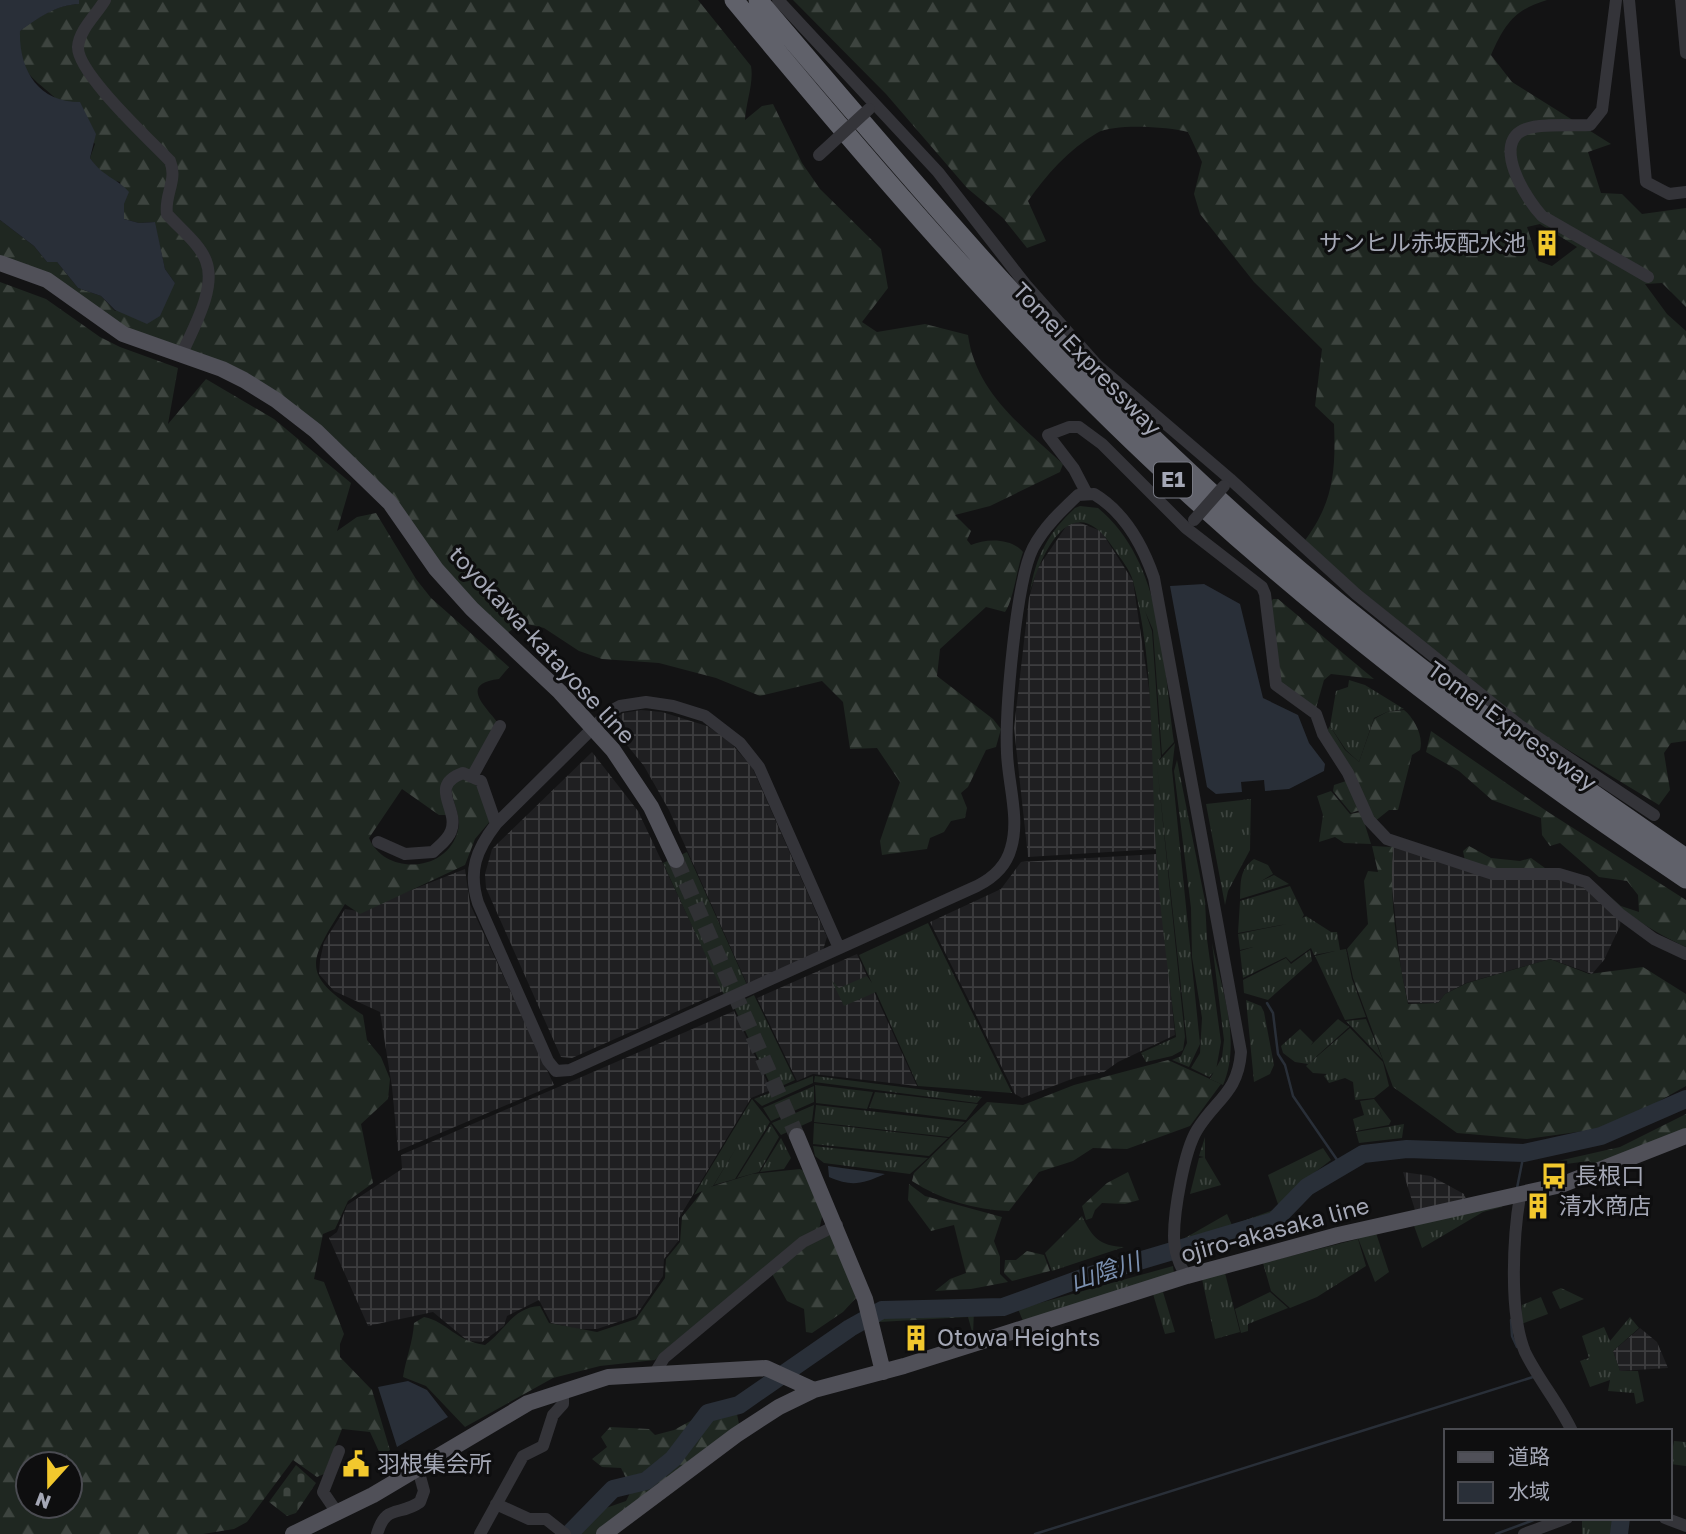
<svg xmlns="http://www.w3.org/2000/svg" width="1686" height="1534" font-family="'Golos Text','Noto Sans JP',sans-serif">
	<defs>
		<pattern id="industrial-grid" width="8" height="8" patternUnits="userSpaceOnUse" patternTransform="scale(1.75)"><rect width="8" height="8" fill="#1f1f21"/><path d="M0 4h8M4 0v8" fill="none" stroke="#3d3d3f"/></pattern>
		<pattern id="grass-tufts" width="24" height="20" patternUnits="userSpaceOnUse" patternTransform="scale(1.75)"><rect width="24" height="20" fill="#1f2721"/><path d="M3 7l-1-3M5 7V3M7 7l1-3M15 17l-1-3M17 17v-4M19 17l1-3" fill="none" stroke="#3d443f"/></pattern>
		<pattern id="forest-firs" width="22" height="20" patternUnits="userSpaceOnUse" patternTransform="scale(1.75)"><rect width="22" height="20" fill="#1f2721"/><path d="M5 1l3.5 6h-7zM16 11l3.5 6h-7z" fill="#3d443f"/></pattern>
		<pattern id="cemetery-stones" width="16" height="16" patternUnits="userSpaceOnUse" patternTransform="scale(1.75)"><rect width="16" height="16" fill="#1f2721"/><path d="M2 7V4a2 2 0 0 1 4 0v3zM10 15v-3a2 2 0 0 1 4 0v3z" fill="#3d443f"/></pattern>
	</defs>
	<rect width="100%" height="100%" fill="#131314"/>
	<path fill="url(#industrial-grid)" d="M1078,522l23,9 32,50 18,121 6,147 -129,8 -14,-129 15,-130 8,-29 30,-44z
		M641,710l21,2 45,14 20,13 25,28 75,170 -4,13 -76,34 -78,-174 -25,-44 -35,-43 14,-10z
		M592,752l46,59 85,180 -151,67 -11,-1 -75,-169 -1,-14 7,-25z
		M1393,847l185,36 43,35 -1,8 -16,34 -12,14 -42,-15 -84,24 -21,11 -7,9h-30l-7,-33 -10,-92z
		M1157,854l18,181 -57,27 -14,10 -27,5 -55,21 -7,-4 -85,-172 71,-33 20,-27z
		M465,869l5,35 84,181 -156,66 -6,-64 -12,-75 -46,-21 -15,-17 1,-14 4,-18 21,-33 13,2z
		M857,954l60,132 -104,-12 -16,7 -40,-83z
		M734,1011l37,79 -20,8 -72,120v22l-15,19 -1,17 -27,40 -39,13h-19l-27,-6 -12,-23 -32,16 -3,10 -22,16 -14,-1 -35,-29 -65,14 -39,-88 8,-6 10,-27 55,-36 -1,-14z
		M1403,1172l28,4 33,18 2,5 -51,11z
		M1640,1328l17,14 11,26 -48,3 -7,-20z"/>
	<path fill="url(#grass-tufts)" d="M1080,506l18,2c66,55 65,155 76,234l-12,13 -9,-125 -8,-19 7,20 9,126 -4,6 18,-20 -3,26 28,275 -11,23 -17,-7 9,-4 6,-13 -30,-278 28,272 -2,13 -11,6 -26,6 -5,-9 35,-16c-7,-61 -16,-123 -20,-185 -6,-91 0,-183 -23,-271 -3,-11 -12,-22 -19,-32 -40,-63 -71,-1 -84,43 6,-36 18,-59 45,-84z
		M1349,680l16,5 39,24 -17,3 -13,6 -15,44 -13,-12 -16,-24 6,-35 12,-4z
		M1177,760l28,141 2,38 14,103 -5,28 -7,7 -18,-9 9,-15 2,-35 -10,-61 -1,-49 -17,-137z
		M1251,799l-1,51 -22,41 -3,14 -19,-101z
		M687,852l60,133 -23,10 -61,-132z
		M1254,859l14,6 5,9 -12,7 13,-6 15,9 -49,15c1,-17 -1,-29 14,-40z
		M1290,886l14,29 -2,3 4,-2 25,16h6l3,18 6,-1 6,30 14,38 -21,3 -30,-64 20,-5 -21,4 -3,-7 -20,14 -5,-5 -43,21 -3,-27 13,-4 -13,3 -2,-16 49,-10 -49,9 2,-32z
		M928,923l84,170 -94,-7 -42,-94 -32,14 -12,-25 7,7 28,-12 5,7 -13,-28z
		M1212,943c9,44 30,98 11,142l-13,-6 12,-22 2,-17z
		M1310,950l2,11 -44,39 -24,-7 -1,-13 43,-22 5,6z
		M754,995l41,85 -22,10 -40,-85z
		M1246,1000l15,6 3,6 10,53 -4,9 -16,8z
		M1338,1019l11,8 -41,37 -13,-2 -12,-9 -2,-7 19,-17 13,13 -2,3z
		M1366,1019l17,41 -37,-39z
		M1350,1028l33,34 6,24 -15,12 -19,2 -2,-18 -8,-4 -16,5 -5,-7 3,-2 -14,-1 -7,-7z
		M813,1076v7l-51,23 -8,-7z
		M815,1076l167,21 -5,6 -163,-21z
		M815,1085l58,7 -6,17 -51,-6z
		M814,1086v16l-43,19 -8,-13z
		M875,1092l103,12 -12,16 -97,-12z
		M752,1099l18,23 -35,57 -21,6 24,-40 -25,41 -19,9z
		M1374,1099l17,22 -2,4 -33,6 -3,-12 11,-4 -4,-14z
		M814,1105l-2,16 -31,14 -9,-12z
		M816,1105l149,17 -16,15 -135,-15z
		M814,1123l134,15 -19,18 -116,-12z
		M771,1124l8,13 -20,35 -22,6z
		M1404,1124l-2,14 -43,5 -3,-11z
		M1205,1137v21l16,27 -31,9 9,-36 5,-1 -5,-1z
		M781,1138l10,20 -7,11 -24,3z
		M813,1146l115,12 -18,16 -86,-11 -9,-7z
		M1323,1148l8,12 -25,19 -27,28 -11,-32z
		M1503,1204l-1,3 -19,5 -61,36 -9,-25z
		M1279,1208l-20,13 -73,23 -1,-6 42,-24 5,11z
		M1082,1216c10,21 17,30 42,31l-72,24 -7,-18z
		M1376,1233l13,39 -14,10 -17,-44z
		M1358,1239l8,27 -49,31 -27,11 -19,-17 -8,-28z
		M1173,1266l1,7 -151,48 -5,-12z
		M1225,1273l15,59 -25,7 -13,-60z
		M1163,1292l12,40 -10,2 -12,-40z
		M1270,1292l18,16 -40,16v7l-7,2 -6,-24z
		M1541,1297l7,17 -27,10 1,-19z
		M1630,1317l9,11 -26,23 7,20h18l6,30 -8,3 -2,-11 -26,-2 2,-11 -20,7 -10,-26 9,-3 -7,-22 22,-9 6,14z
		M1674,1441l12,1v24l-16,-2z
		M1615,1518l-1,16h-32v-15z"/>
	<path fill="url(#forest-firs)" fill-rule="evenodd" d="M79,0h619l53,66c3,17 -5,36 -6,54l17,-14 11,-2 29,59 18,26 61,60 7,39 -26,34 15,10 48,-8 43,11c8,58 54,91 95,129l-3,8 -70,34 -35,9 16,16 -4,9 4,5c15,-7 41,-7 52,7 -6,16 -10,50 -18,60l-19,-5 -46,42 -3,27 56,43 8,10 -5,18 -10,3 -18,37 -7,6 6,15 -2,10 -14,3 -7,11 -14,6 -3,11 -45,6 -2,-14 20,-59 -23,-34 -27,1 -7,-47 -21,-21 -62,15 -44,-18 -57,-15 -57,-4 -23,-8 -35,-23 -21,-5 -21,13 -118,-134 -135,-120 -112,-47 -75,-44 -62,-24v-47l34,26 13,16h10l21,26 23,8 14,15 60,-28 -10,-14 -11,-47 -15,1 -15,-4 -4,-37c-15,-3 -21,-11 -30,-24l5,-14c-11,-14 -22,-31 -35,-42 -30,-28 -40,-25 -41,-71 18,-13 37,-26 59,-27z
		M793,0h754c-33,10 -42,24 -56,55l21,27 99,62 -23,8 13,41 21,1 20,20 44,-6v99l-24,-24 -17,1 22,30 19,17v410l-15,2 -7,10 6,37 -11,15 -137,-83 -219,-179c30,-39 33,-71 31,-119l-19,-18 7,-57 -68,-67 -54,-68 -6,-20 8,-32 -14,-30c-19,-5 -73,-9 -91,1 -28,16 -51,42 -69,68l18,40 -19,7 -24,-30 -36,-30 -81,-94zM1540,224l37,23 -25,19 -14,-5 -11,-34z
		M0,282l46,17 54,38 20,10 58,21 -10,56 38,-45 68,40 77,64 -14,48 20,-14 19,-4 40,66 15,19 78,69 -10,12c-44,5 -8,32 1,47l-29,45h-17l-7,44h-8l-37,-26 -33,49c16,38 79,35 89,-8 4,-15 -7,-28 -6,-43l5,-8c25,-1 27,21 34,41l-16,19 -10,26 -105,49 -15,-10c-37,60 -46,69 18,111l4,25 14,17 9,22 -2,20 -27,25 12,59 -25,18 -13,28 -12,5 -9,45 10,3 20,52 -4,10v13l32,33 18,60 -9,6 -11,-24 -28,-3 -18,45 -7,3 -24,-17 -46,62 -13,7 -31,5h-203zM28,1464h42v42h-42z
		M1273,599h5l96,80 -43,-5 -7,6 -8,28 -37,-26 -9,-79z
		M1404,710c10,8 20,26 16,40l-8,5 -14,55h-9l-15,12 -47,-91 3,-5 15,24 14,12 15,-43 13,-7z
		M1431,731l117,81 138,88v47c-33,-15 -60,-32 -86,-59l21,18 18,6 -1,-17 -11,-14 -28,-4 -39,-34 -10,3 -8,-11 -1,-17 -49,-18 -33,-29 -33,-19z
		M1346,781l14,29 -9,3 -18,-22 1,-6z
		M1331,791l19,23 11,-2 10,32 -27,-1 -9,-6 -16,5 4,-27 -6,-19z
		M1372,846l21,1c-4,52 4,106 15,157l30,-1 7,-9 22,-11 83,-24 39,15 54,-7 43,27v92l-73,41 -86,12 -70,-6 -64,-46 -40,-109 -6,-29 21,-25 -4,-43 4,-10 10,1z
		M1469,846l22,12 29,3 11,-3 14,10 -51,1 -29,-8 -2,-10z
		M1168,1060l53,24 -31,42 -63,23 -34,-1 -20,13 -34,11 -30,39c-34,-1 -68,-11 -97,-30l2,-8 73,-71 36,3 51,-20z
		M1686,1114v14l-91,38 -6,-5 -31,4v-4l62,-14z
		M800,1169l7,4 16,40 -4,17 -24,12 -140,118 -55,6 -47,12 -88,49 -39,-41 -23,-9c3,-19 10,-35 11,-54l10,-6c24,5 31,24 61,28 20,-14 28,-38 55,-39l9,17 48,9 39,-13 29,-41 1,-19 14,-17 2,-25 22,-28 48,-15z
		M1128,1172l11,28 -14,4 -23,-1 -7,7 -3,8 -6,2 -4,-14 25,-23z
		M909,1184l16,12 77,21 -8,24 6,16v17l8,8 -37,7 -36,2 15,-12 16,-6 -12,-48 -23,6 -23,-31z
		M827,1234l7,1 22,63 -13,14 -31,21 -6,-1 -2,-23 -17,-8 -16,-29 34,-27z
		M1027,1251l17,4 6,16 -38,10 -8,-8 1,-13h11z
		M1561,1288l23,11 -24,10 -8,-17z
		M974,1310l-1,25 -5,-18 -89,5 -1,-7z
		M724,1413l13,1 2,10 -141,110h-25l30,-25 23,-8 6,-12 18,-7 24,-21 32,-43z
		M703,1414c-23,28 -41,53 -76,66l-6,-12 -19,-1 -10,-8 15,-12 -6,-10 9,-10 39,2 6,6 19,-5z"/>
	<path fill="url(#cemetery-stones)" d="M296,1465l20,18 -20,30 -9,3 -18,-14z"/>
	<path fill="#292f38" d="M0,0h79v4c-23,1 -41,14 -59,27 -1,39 18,71 60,71l16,32 -6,24c14,20 26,19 39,34l-5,12v15l15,4 16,-1 10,47 10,14 -15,33 -13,8 -32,-14 -14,-14 -23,-8 -21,-26h-10l-13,-16 -34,-26z
		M1204,584l36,20 23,94 35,17 11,28 16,21 -1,7 -35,18 -24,2 -1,-11 -23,2 1,10 -26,2 -9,-7 -37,-201z
		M828,1166l57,8c-23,10 -33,13 -56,3z
		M408,1381l19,9 21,27 -51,30 -19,-60z"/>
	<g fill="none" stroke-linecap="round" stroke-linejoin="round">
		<path stroke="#292f38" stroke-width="2.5" d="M1267,1003l6,10 5,41 7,11 8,31 49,71
			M1517,1188l7,-35
			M1511,1320l1,16 5,11
			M1035,1534l498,-157
			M1496,1534l43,-16"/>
		<path stroke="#292f38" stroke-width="18" d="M569,1534l44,-45 33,-8 27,-22 35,-46 31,-8 111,-77 32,-18 121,-3 82,-30 189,-56 33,-34 56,-33 44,-5 117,4 77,-17 85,-37
			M1619,1534l2,-16"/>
		<path stroke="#303134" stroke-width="16" stroke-dasharray="16 8" stroke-linecap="butt" d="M676,860l121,276"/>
		<path stroke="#343439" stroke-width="12" d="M105,0c-8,14 -26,30 -27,47 -1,26 72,93 92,114 8,19 -6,34 -3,53 12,14 33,30 39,47 11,28 -14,69 -25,95
			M778,0l160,172 88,113 71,80 133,114 126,115 163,131 135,90
			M1616,0l-14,110 -12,15c-16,1 -50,-2 -64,4 -36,13 0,70 16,87l106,61
			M1629,0l17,182 23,12 17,-2
			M1681,0l5,53
			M1086,492l-12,-23 -26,-34 21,-8h10l23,17 84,84 76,59 3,7 11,91 40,29 7,20 25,39 21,47 18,19 106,35h66l27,8 34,32 34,25 32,15
			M473,775l27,-49
			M378,842l27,12 28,-2c6,-6 15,-12 18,-21 9,-22 -24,-45 12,-58l18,8 15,43
			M839,948l-80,-181 -19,-24 -35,-27 -32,-10 -27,-4 -26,4 -11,6 -113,112c-20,26 -28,47 -18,79l70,158 8,10 14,-1 407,-184c16,-8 29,-19 34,-38 9,-29 -3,-65 -4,-95 -2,-41 9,-172 26,-205 11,-21 28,-37 45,-53l16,-1c30,18 49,52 60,84l87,474c-3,41 -25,47 -44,78 -13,21 -23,81 -23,106 0,13 5,31 13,40
			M1520,1196c-7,41 -11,118 5,156 13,27 33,50 47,79
			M655,1373l9,-15 139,-116 34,-17
			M496,1504l33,15h17l19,15
			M338,1514l-15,-22 16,-41
			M1665,1518l21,8
			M377,1534c9,-31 22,-17 43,-32l4,-11 -6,-22
			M480,1534l43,-78 20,-10 10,-31 10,-11v-13
			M1524,1534l43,-16"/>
		<path stroke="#505058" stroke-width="16" d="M0,263l47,17 76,54 99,35 22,11 32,20 40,31 74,72 46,66 36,40 88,83 53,58 38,57 25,53
			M797,1136l68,163 18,73
			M293,1534l80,-39 155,-92 80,-26 158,-9 48,22
			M604,1534l132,-99 43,-28 35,-17 90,-24 283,-90 151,-41 223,-50 125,-49"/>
		<path stroke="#60616a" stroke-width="19" d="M734,0c136,164 276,328 432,473 162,151 337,283 520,406
			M758,0c134,157 266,315 416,458 157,150 333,278 512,400"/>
		<path stroke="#343439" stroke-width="12" d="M819,155l50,-46
			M1194,520l30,-34"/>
	</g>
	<defs>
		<g id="building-bare" transform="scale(2.1)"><path d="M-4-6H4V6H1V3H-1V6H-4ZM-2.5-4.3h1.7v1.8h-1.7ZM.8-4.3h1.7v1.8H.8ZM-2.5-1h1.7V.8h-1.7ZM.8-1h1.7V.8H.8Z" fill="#f2c82d" stroke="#0e0e0f" stroke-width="2.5" paint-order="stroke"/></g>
		<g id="bus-bare" transform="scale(2.1)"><path d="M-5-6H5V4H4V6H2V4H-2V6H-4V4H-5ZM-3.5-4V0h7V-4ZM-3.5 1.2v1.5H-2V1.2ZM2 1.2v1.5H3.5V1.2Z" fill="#f2c82d" stroke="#0e0e0f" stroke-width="2.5" paint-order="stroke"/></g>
		<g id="civic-bare" transform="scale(2.1)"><path d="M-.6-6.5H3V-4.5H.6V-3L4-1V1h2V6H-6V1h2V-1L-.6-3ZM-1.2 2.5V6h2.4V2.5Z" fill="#f2c82d" stroke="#0e0e0f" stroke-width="2.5" paint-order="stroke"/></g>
	</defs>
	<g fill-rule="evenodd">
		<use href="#building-bare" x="1547" y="243"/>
		<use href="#bus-bare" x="1554" y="1176"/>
		<use href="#building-bare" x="1538" y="1206"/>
		<use href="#building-bare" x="916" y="1338"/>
		<use href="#civic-bare" x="356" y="1464"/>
	</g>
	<g text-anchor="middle" stroke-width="6" stroke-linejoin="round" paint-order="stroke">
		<rect fill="#0e0e0f" stroke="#777983" stroke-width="2" x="1154" y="462.5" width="38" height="35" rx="5"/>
		<g font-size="21" font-weight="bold" fill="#a4a7b5">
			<text x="1173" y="487">E1</text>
		</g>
		<g font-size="23" fill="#a4a7b5" stroke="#0e0e0f" text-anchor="start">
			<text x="1526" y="251" text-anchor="end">サンヒル赤坂配水池</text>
			<text x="1575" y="1184">長根口</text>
			<text x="1559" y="1214">清水商店</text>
			<text x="937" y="1346">Otowa Heights</text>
			<text x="377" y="1472">羽根集会所</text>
		</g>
		<g font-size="23" fill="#a4a7b5" stroke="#0e0e0f">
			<text transform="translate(1087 359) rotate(46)" y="8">Tomei Expressway</text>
			<text transform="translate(542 645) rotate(47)" y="8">toyokawa-katayose line</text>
			<text transform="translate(1512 726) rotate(36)" y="8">Tomei Expressway</text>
			<text transform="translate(1275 1230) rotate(-15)" y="8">ojiro-akasaka line</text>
		</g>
		<g font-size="24" font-style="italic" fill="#7b90b0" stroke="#0e0e0f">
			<text transform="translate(1105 1272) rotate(-18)" y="8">山陰川</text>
		</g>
	</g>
	<rect x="1444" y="1429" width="228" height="91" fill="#0e0e0f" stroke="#4a4b51" stroke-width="2"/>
	<rect x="1458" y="1452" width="35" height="10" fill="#505058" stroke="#4a4b51" stroke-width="2"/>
	<text x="1508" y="1464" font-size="21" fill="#a4a7b5">道路</text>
	<rect x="1458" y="1482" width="35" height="21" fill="#292f38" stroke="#4a4b51" stroke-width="2"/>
	<text x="1508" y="1499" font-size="21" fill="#a4a7b5">水域</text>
	<g transform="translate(49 1485) rotate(201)"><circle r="33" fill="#0e0e0f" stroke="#4a4b51" stroke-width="2"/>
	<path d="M0-5L12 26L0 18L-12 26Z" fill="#f2c82d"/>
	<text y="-10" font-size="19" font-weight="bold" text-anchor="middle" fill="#a4a7b5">N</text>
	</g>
</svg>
